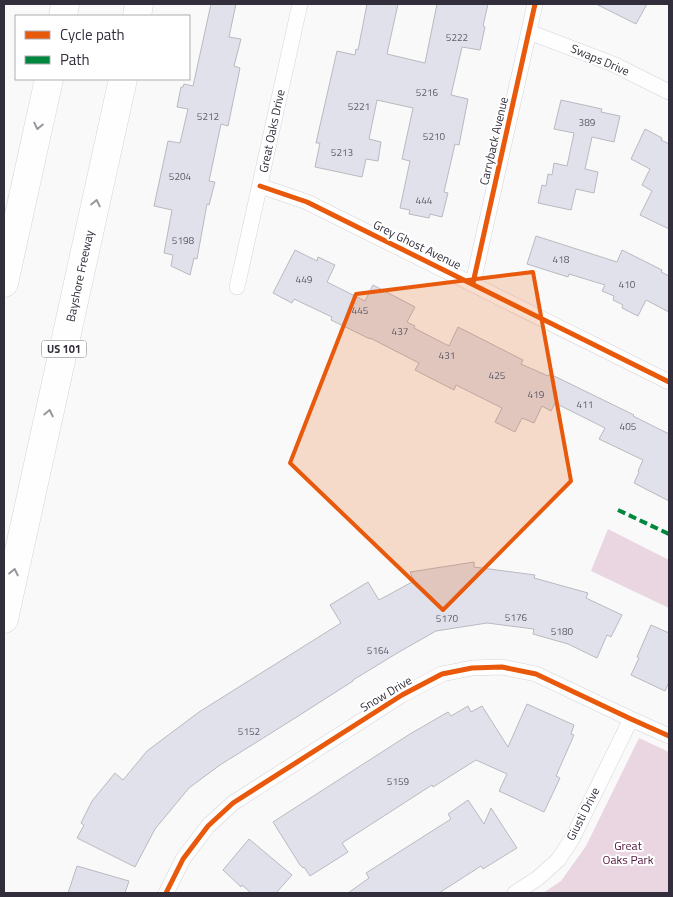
<svg xmlns="http://www.w3.org/2000/svg" width="673" height="897" font-family="'Titillium Web',sans-serif">
	<rect width="100%" height="100%" fill="#f9f9f9"/>
	<path fill="#ead6e1" d="M608,529l61,31v48l-78,-37z
		M639,738l30,14v141h-126l18,-12 25,-35z"/>
	<path fill="#e0e1eb" stroke="#b9bac0" d="M211,4h25l-7,33 12,2 -7,27 6,2 -12,58 -7,-2 -12,57 6,1 -6,23 -2,-1 -10,55 -3,-1 -4,17 -19,-9 2,-11 -9,-2 8,-43 -18,-4 14,-65 12,2 8,-34 -11,-2 4,-20h2l1,-3 9,2z
		M367,4h31l-11,50 38,9 12,-59h51l-5,22 2,1 -5,23 -18,-3 -11,48 17,4 -9,46 -4,-1 -11,48 4,1 -6,24 -12,-3 -1,4 -20,-4 1,-4 -10,-2 10,-47 -8,-2 11,-51 -36,-8 -8,39 12,3 -3,19 -12,-2 -4,18 -47,-10 5,-24h-4l21,-92 18,4 1,-6 2,1z
		M596,4h51l-11,20z
		M561,100l41,9 -1,3 19,4 -6,26 -22,-5 -7,32 13,3 -4,21 -18,-4 -5,21 -33,-7 4,-18 4,1 2,-12 4,1 2,-12 13,3 7,-33 -20,-4z
		M645,129l17,9 -1,2 8,4v85l-29,-14 12,-24 -10,-6 8,-16 -19,-10z
		M536,236l81,26 5,-12 40,20 -1,2 8,4v36l-23,-12 -8,16 -16,-8 1,-3 -10,-5 1,-4 -12,-5 3,-6 -36,-11 -1,3 -41,-13z
		M295,250l22,11 1,-4 17,8 -8,17 38,19 8,-16 42,22 -8,15 8,4 -1,2 35,18 9,-19 65,33 -2,4 27,12 2,-2 84,41 -1,1 36,18v67l-35,-18 5,-11 -1,-1 5,-11 -44,-21 6,-11 -50,-25 -4,8 -9,-5 -8,17 -12,-5 -7,14 -20,-10 7,-14 -46,-23 -2,5 -39,-20 4,-7 -49,-25v1l-39,-19 1,-3 -38,-18 -2,4 -19,-10z
		M474,562v5l61,8 -1,3 54,15 -2,5 36,17 -11,22 -4,-2 -10,23 -29,-14 -35,-10 1,-5 -47,-6 -51,8 -37,21 -46,28v1l-61,39 -72,45 -31,23 -34,41 -20,38 -58,-29 7,-13 -3,-2 11,-22 23,-28 8,7 24,-29 52,-39 142,-89 -11,-18 38,-23 11,18 35,-19 -4,-9z
		M651,625l18,8v49l-4,9 -34,-16 8,-17 -2,-1z
		M527,704l47,21 -3,9 3,1 -18,41 4,2 -16,34 -45,-21 8,-17 -31,-14 -43,27 -1,-2 -90,58 6,9 -38,24 -6,-9 -1,1 -3,-3 -27,-43 137,-88 38,-22 3,4 17,-10 3,6 11,-6 26,41z
		M468,800l16,24 7,-16 26,40 -34,21 -2,-3 -42,27h-91l21,-15 -3,-5 85,-54 -3,-5z
		M249,839l43,36 -16,18h-25l-9,-8 -1,2 -18,-17z
		M77,866l52,15 -4,12h-57z"/>
	<g fill="none" stroke-linecap="round" stroke-linejoin="round">
		<g stroke="#d5d3da" stroke-width="16">
			<path id="minor" d="M529,32l84,32 56,28
				M260,186l47,16 362,180
				M473,283l62,-279
				M237,287l63,-283
				M166,893l17,-34 25,-33 25,-23 169,-108 40,-21 30,-6 30,-1 34,7 95,45 38,17
				M515,893l23,-15 20,-18 14,-21 59,-120"/>
		</g>
		<g stroke="#d5d3da" stroke-width="29">
			<path id="motorway" d="M63,16l2,-12
				M137,16l2,-12
				M4,283l45,-204
				M4,619l119,-540"/>
		</g>
		<use href="#minor" stroke="#fefefe" stroke-width="15"/>
		<use href="#motorway" stroke="#fefefe" stroke-width="28"/>
		<path stroke="#00873e" stroke-width="4" stroke-dasharray="8 4" stroke-linecap="butt" d="M618,510l51,24"/>
		<g stroke="#fff" stroke-width="8">
			<path id="cycleway" d="M260,186l47,16 362,180
				M473,283l62,-279
				M166,893l17,-34 25,-33 25,-23 169,-108 40,-21 30,-6 30,-1 34,7 95,45 38,17"/>
		</g>
		<use href="#cycleway" stroke="#e8590c" stroke-width="5"/>
	</g>
	<defs><path id="oneway-chevron" d="M-2-3.5L2.5 0L-2 3.5" fill="none" stroke-width="1.6" stroke-linecap="round" stroke-linejoin="round" transform="scale(1.25)"/></defs>
	<g stroke="#98969d">
		<use href="#oneway-chevron" transform="translate(38 126) rotate(102)"/>
		<use href="#oneway-chevron" transform="translate(96 203) rotate(-78)"/>
		<use href="#oneway-chevron" transform="translate(49 413) rotate(-78)"/>
		<use href="#oneway-chevron" transform="translate(14 572) rotate(-78)"/>
	</g>
	<path fill="#e8590c" fill-opacity="0.2" stroke="#e8590c" stroke-width="4" stroke-linejoin="round" d="M533,272l38,209 -128,129 -153,-147 66,-169z"/>
	<g text-anchor="middle" stroke-width="4" stroke-linejoin="round" paint-order="stroke">
		<g font-size="10" fill="#5e5b68">
			<text x="457" y="41">5222</text>
			<text x="427" y="96">5216</text>
			<text x="359" y="110">5221</text>
			<text x="208" y="120">5212</text>
			<text x="587" y="126">389</text>
			<text x="434" y="140">5210</text>
			<text x="342" y="156">5213</text>
			<text x="180" y="180">5204</text>
			<text x="424" y="204">444</text>
			<text x="183" y="244">5198</text>
			<text x="561" y="263">418</text>
			<text x="304" y="283">449</text>
			<text x="627" y="288">410</text>
			<text x="360" y="314">445</text>
			<text x="400" y="335">437</text>
			<text x="447" y="359">431</text>
			<text x="497" y="379">425</text>
			<text x="536" y="398">419</text>
			<text x="585" y="408">411</text>
			<text x="628" y="430">405</text>
			<text x="516" y="621">5176</text>
			<text x="447" y="622">5170</text>
			<text x="562" y="635">5180</text>
			<text x="378" y="654">5164</text>
			<text x="249" y="735">5152</text>
			<text x="398" y="785">5159</text>
		</g>
		<rect fill="#fff" stroke="#706d76" stroke-width="1" x="41.5" y="340.5" width="45" height="17" rx="4"/>
		<g font-size="11" font-weight="bold" fill="#332e3c">
			<text x="64" y="353">US 101</text>
		</g>
		<g font-size="12" fill="#332e3c" stroke="#fff">
			<text transform="translate(600 60) rotate(23)" y="4">Swaps Drive</text>
			<text transform="translate(272 131) rotate(-78)" y="4">Great Oaks Drive</text>
			<text transform="translate(494 141) rotate(-77)" y="4">Carryback Avenue</text>
			<text transform="translate(417 245) rotate(26)" y="4">Grey Ghost Avenue</text>
			<text transform="translate(80 276) rotate(-78)" y="4">Bayshore Freeway</text>
			<text transform="translate(386 694) rotate(-31)" y="4">Snow Drive</text>
			<text transform="translate(583 814) rotate(-63)" y="4">Giusti Drive</text>
		</g>
		<g font-size="12" fill="#53173e" stroke="#fff">
			<text x="628" y="850">Great<tspan x="628" dy="14">Oaks Park</tspan></text>
		</g>
	</g>
	<rect width="673" height="897" fill="none" stroke="#332e3c" stroke-width="10"/>
	<rect x="15" y="15" width="175" height="65" fill="#ffffff" stroke="#adabb1"/>
	<rect x="25" y="31" width="25" height="8" fill="#e8590c" stroke="#adabb1"/>
	<text x="60" y="40" font-size="15" fill="#332e3c">Cycle path</text>
	<rect x="25" y="56" width="25" height="8" fill="#00873e" stroke="#adabb1"/>
	<text x="60" y="65" font-size="15" fill="#332e3c">Path</text>
</svg>
